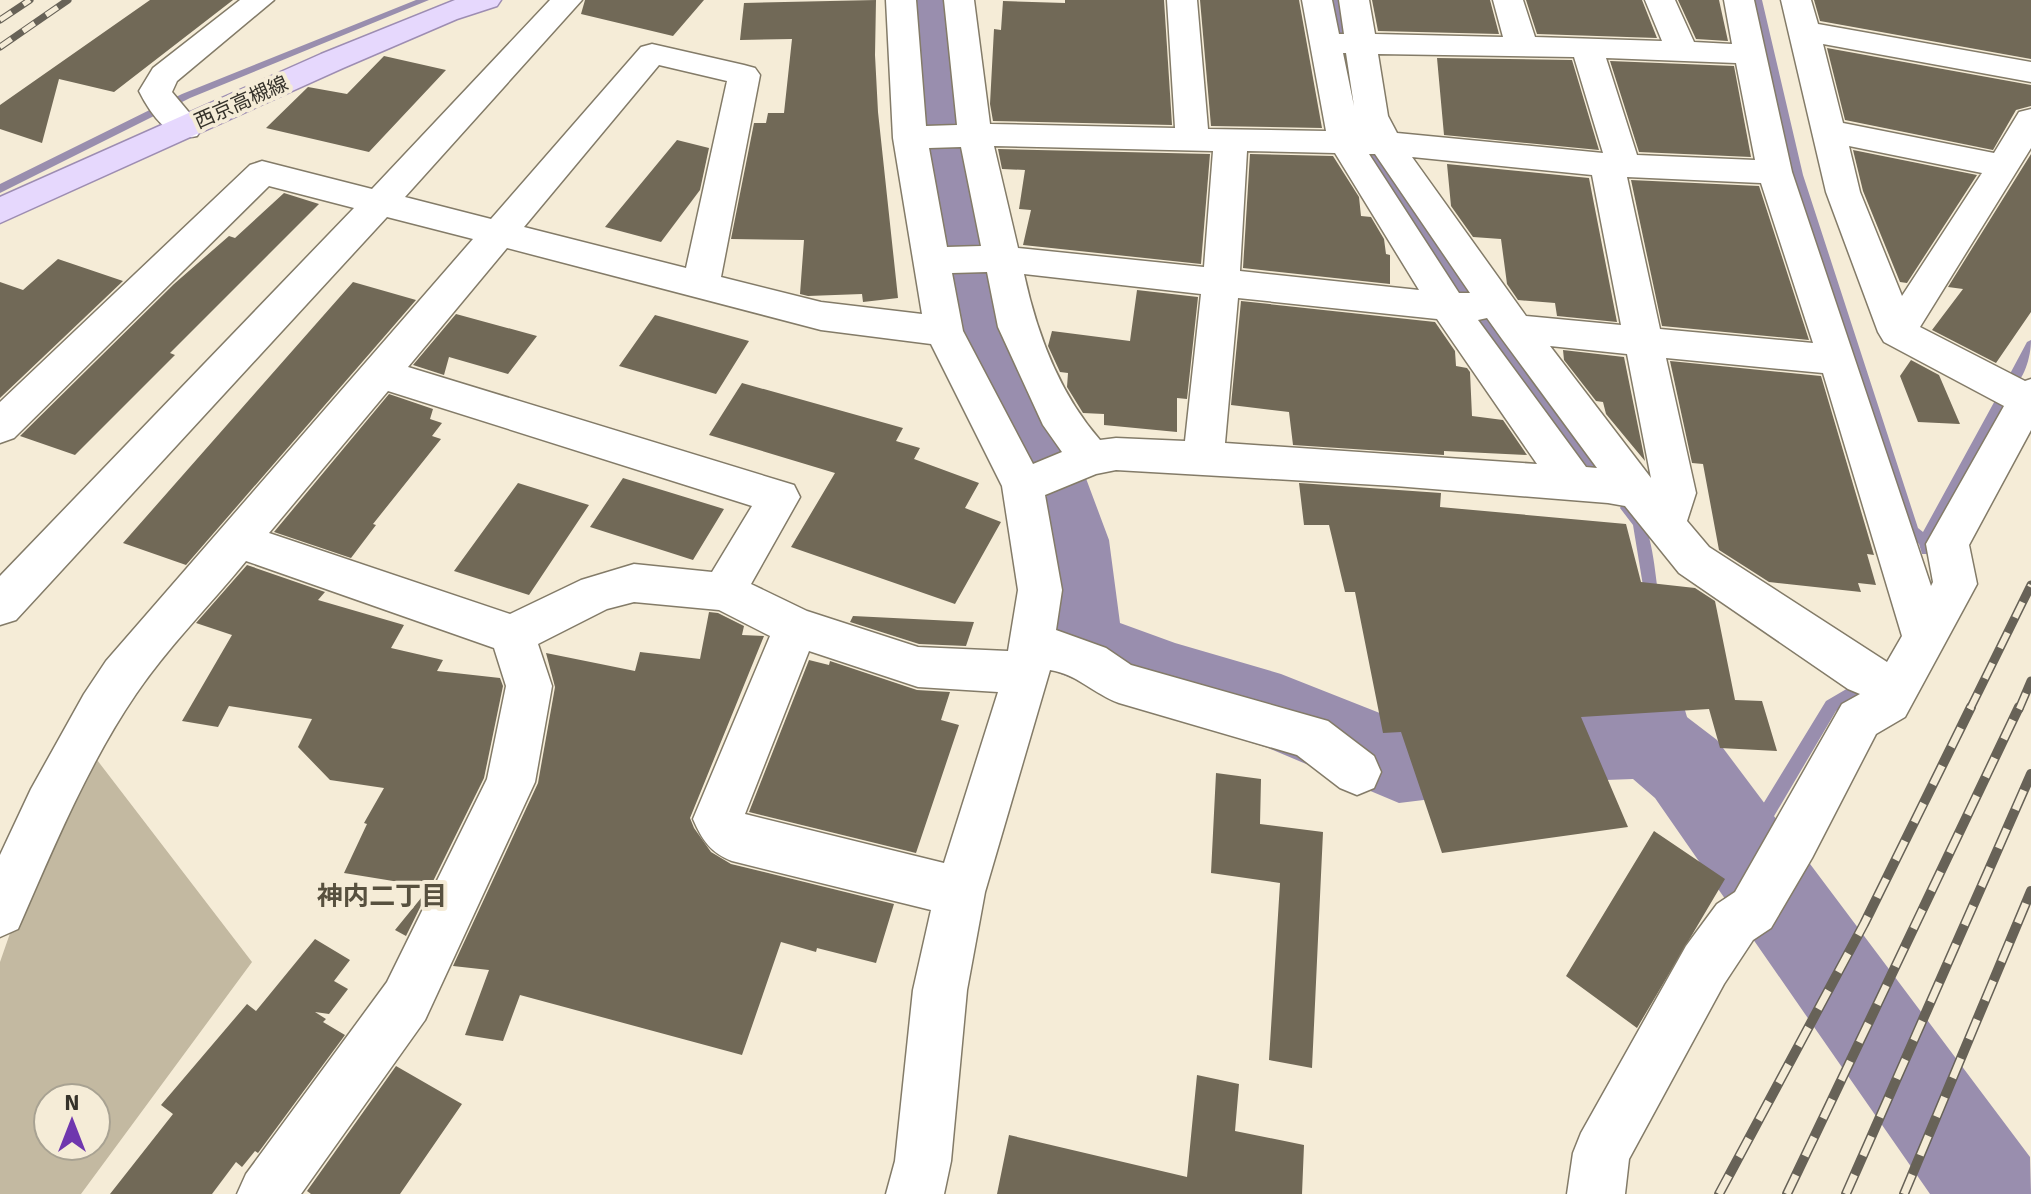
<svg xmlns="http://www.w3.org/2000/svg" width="2031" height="1194" font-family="Signika,'Noto Sans JP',sans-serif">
	<rect width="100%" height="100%" fill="#f5ecd7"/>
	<path fill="#c3b9a1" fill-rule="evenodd" d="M94,756l158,206 -171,232h-81v-232l30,-86zM48,1098h48v48h-48z"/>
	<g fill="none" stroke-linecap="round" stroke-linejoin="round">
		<path fill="#998eae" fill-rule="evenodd" d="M416,0h13l-239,98 -190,95v-9l182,-90z
			M1332,0h10l9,51 -1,2h-8l-1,-2z
			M1752,0h10l41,175 115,353 5,4 75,-137h8l2,3 -76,143 2,9 -2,4h-10l-3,-10 -14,-13 -112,-356z
			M1361,135l4,1 130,192 117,150 2,4 -2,4h-10l-115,-152 -130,-194v-4z
			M2031,340c0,17 -7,41 -21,50l-4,-2 -2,-3 23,-43z
			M1627,502c26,13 27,69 32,96l-2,4 -5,2 -5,-2 -2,-4 -12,-73 -13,-17 2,-4z
			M1855,684l5,2 2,5 -2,5 -24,15 -86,146 -6,2 -6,-2 -2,-6 2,-6 88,-144z
			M1673,686l5,2 2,5 28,96 -3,5 -5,2 -5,-2 -3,-5 -26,-96 2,-5z"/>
		<path fill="#998eae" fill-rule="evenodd" d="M908,0h54l7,109 29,164 77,176 34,91 11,83 55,20 106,31 119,47 178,-20 71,-2 30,12 38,29 313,417 1,37h-101l-275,-396 -22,-19 -55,2 -179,22 -131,-55 -93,-29 -122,-48 -12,-26 -10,-105 -30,-91 -69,-176 -23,-164z"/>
	</g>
	<path fill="#716957" d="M150,0h83l-119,92 -55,-13 -17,64 -42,-14v-24z
		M585,0h119l-31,36 -92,-22z
		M876,0l-1,55 3,57 20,186 -35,4 -1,-8 -54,2 -8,-2 4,-54 -73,-1 23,-116h12l2,-10h16l8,-74 -52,1 4,-37z
		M1065,0h99l8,125 -179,-4 -3,-17 4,-75 7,1 2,-29 62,2z
		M1200,0h99l23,128 -111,-2z
		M1372,0h118l9,34 -121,-3z
		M1526,0h116l15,38 -120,-4z
		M1678,0h41l9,41 -32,-2z
		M1814,0h217v59l-211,-38z
		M1827,48l204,37v21l-15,4 -23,40 -148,-30z
		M384,56l62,14 -77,82 -103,-24 42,-41 39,7z
		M1437,58l135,2 27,90 -155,-15z
		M1610,61l124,5 17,91 -112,-5z
		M677,140l32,8 -9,42 -39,52 -56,-15z
		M998,149l212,5 -9,110 -178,-19 8,-35 -12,-1 6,-39 -23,-1z
		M1853,150l124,25 -70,108 -7,-1 -37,-91z
		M1250,154l83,2 26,41 2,19 10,1 13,22 2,15 4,1v29l-147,-16z
		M2031,154v158l-35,51 -64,-33 31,-41 -15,-2z
		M1447,164l142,14 28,144 -60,-6 -2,-13 -37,-3 -11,-16 -6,-45 -28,-2 -22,-31z
		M1631,180l128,6 50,154 -147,-14z
		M284,193l35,11 -149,149 5,2 -100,100 -55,-19 154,-152 55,-48 6,2z
		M58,259l65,22 -123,117v-116l23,8z
		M353,282l63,18 -230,265 -63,-22z
		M1137,290l61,7 -11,102 -10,-1v34l-73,-7v-11l-21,-1 -16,-26 1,-14 -8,-1 -12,-26 4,-15 78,10z
		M1241,301l194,21 20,29 1,15 11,2 3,4 2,44 31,4 24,35 -83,-4v4l-151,-10 -4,-33 -58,-7z
		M456,314l81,22 -29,38 -59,-17 -5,18 -31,-10z
		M655,315l94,26 -33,53 -97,-28z
		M1563,350l61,7 21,104 -39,-47 -3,-12 -7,-1 -32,-41z
		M1911,360l28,15 21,49 -42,-2 -18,-46z
		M1670,361l151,15 53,179 -7,-1 9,31 -18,-2 3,9 -92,-10 -50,-32 -16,-86 -11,-1z
		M742,383l161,45 -7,13 24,7 -6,11 65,24 -14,25 36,14 -46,82 -164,-57 44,-74 -126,-38z
		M389,394l44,15 -3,10 12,4 -10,13 9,3 -68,85 3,1 -25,33 -77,-26z
		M623,478l101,31 -31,51 -103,-33z
		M518,483l71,22 -60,90 -75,-24z
		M1299,483l142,10 -1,14 186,17 15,58 54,6 20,13 20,99 27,1 15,50 -57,-3 -11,-39 -128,8 47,110 -186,26 -41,-121 -18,1 -28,-141h-10l-16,-67h-25z
		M247,565l78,27 -7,8 86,25 -13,23 52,12 -6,11 63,7 3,8 -19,92 -78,158 -11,-6 35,-43 -86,-14 23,-49 -3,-1 20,-35 -54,-8 -32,-33 14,-28 -83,-13 -11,21 -36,-6 50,-86 -36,-12z
		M709,612l9,1 26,13 -2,9 22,1 -74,182 4,10 17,24 20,12 163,40 -18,59 -59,-15 -1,4 -35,-10 -39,113 -222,-60 -17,46 -38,-6 24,-65 -36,-4 85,-183 17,-96 -9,-34 89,18 5,-19 60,7z
		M853,616l121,6 -8,24 -47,-2 -69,-22z
		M809,660l20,5 1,-4 87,29 33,2 -9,28 18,5 -43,128 -167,-41z
		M1216,773l45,6 -1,45 63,8 -11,236 -43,-8 11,-177 -69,-10z
		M1654,831l71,48 -88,149 -71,-52z
		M315,939l35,21 -16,21 14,8 -19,25 -14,-2 11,7 -3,3 22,13 -87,118 -3,-2 -13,16 -6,-5 -24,32h-102l63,-80 -12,-9 86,-101 9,7z
		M396,1066l66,38 -62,90h-89l-4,-3z
		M1197,1075l42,9 -4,47 69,14 -2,49h-305l12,-59 178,42z"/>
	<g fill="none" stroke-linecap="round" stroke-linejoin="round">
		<g stroke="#837b68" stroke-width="3">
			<path id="minor" d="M240,0h34l-97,81 -5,11 30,36 -5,8c-27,7 -47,-23 -58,-45l14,-23z
				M550,0h32l-177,197 86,22 150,-172 11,-3 92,21 11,3 5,7 -39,202 100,25 101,12 -29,-176 -7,-138h30l10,126 31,-1 -13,-125h30l16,124 185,4 -8,-128h30l11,129 118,2 -24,-131h30l7,34h5l-5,-34h30l6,34 128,3 -10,-37h30l12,37 127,4 -17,-41h30l19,42 38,2 -8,-44h30l38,172 139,414 2,-4 -7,-38 78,-138 -120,-64 -6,-10 -52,-140 -45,-192h30l7,24 213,38v20l-208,-38 20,79 151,30 25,-41 12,-3v39l-111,179 105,54 6,-2v51l-62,115 8,39 -7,13 -65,120 -29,17 -64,124 -41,70 -18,12 -29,44 -95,175 -4,35h-58l6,-41 8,-20 105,-187 31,-42 18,-12 107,-188 18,-10 -12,-5 -169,-116 -54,-67 -17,-3 -213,-17 -279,-16 -20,4 -51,21 17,95 -6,40 50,18 25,17 197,56 46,35 7,16 -7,16 -17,7 -17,-7 -43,-33 -178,-52c-25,-9 -42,-29 -69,-33l-65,222 -18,98 -16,171 -7,33h-58l9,-33 18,-171 18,-80 -199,-49c-21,-8 -30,-21 -39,-42l77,-183 -51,-26 -85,-8 -27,7 -69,35 14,42 -17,96 -110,238 -124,174h-64l9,-20 141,-192 100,-203 19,-93 -12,-38 -248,-87c-36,44 -78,86 -110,133 -49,72 -83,155 -118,235l-18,8v-82l31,-66 53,-95 22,-33 367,-422 -86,-22 -371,403 -16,5v-49l354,-368 -85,-22 -255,252 -14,5v-41l250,-237 12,-4 110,28zM1343,53h3l8,53zM1378,54l196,3 29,96 -206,-20 -9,-17zM1606,58l130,5 19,97 -118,-5zM659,65l68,16 -41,187 -162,-41zM994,146l219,5 -9,116 -186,-19zM1849,146l133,27 -80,123 -42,-104zM961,147l20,99 -34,1 -18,-99zM1247,151l88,2 84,137 -179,-19zM1369,154h6l95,139h-11zM1412,157l180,18 29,150 -95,-9zM1627,177l134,6 52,160 -153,-14zM507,248l314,82 110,14 71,142 16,104 -10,61 -90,-4 -111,-36 -56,-27 49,-87 -6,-12 -386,-118zM987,272l11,55 45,98 19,27 -29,12 -70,-133 -11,-58zM1024,274l177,20 -16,147 -69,-3 -16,2c-41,-47 -63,-106 -76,-166zM1238,298l199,21 100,145 -312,-21zM1487,318l15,21 95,129 -11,-1 -108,-147zM1550,346l77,8 24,124zM1666,358l157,15 79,263 -15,26 -178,-115 -22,-26 9,-28zM388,391l364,115 -40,66 -78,-8 -53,16 -71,34 -241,-81zM809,651l109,36 80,5 -54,171 -199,-49z"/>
		</g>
		<g stroke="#9d8db2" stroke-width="3">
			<path id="major" d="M455,0h46l-4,6 -40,13 -114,49 -343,155v-26l321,-143z"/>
		</g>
		<use href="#minor" fill="#fff" fill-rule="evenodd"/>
		<use href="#major" fill="#e6d8fd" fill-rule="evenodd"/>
		<g stroke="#676257" stroke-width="7">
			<path id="rail-far2" d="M0,20l30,-20
				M0,47l68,-47"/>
		</g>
		<g stroke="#676257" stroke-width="9">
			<path id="rail-far1" d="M1970,709l61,-124
				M2019,709l12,-28"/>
		</g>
		<g stroke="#676257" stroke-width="10">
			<path id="rail" d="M1719,1194l145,-270 107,-217
				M1787,1194l232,-487
				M1846,1194l185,-420
				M1904,1194l127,-303"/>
		</g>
		<use href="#rail-far2" stroke="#f5ecd7" stroke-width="5" stroke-dasharray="14" stroke-linecap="butt"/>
		<use href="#rail-far1" stroke="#f5ecd7" stroke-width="6" stroke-dasharray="17" stroke-linecap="butt"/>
		<use href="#rail" stroke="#f5ecd7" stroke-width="7" stroke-dasharray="21" stroke-linecap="butt"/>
	</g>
	<g text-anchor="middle" stroke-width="8" stroke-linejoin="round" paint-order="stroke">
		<g font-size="20" fill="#35322a" stroke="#f5ecd7">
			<text transform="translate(241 102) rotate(-24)" y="7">西京高槻線</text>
		</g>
		<g font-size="26" font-weight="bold" fill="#57503e" stroke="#f5ecd7">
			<text x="382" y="905">神内二丁目</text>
		</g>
	</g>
	<g transform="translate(72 1122)"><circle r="38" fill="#f5ecd7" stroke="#a8a292" stroke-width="2"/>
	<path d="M0-6L14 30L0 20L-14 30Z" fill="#6f37ae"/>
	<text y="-12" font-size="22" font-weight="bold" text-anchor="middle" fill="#35322a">N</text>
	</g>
</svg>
